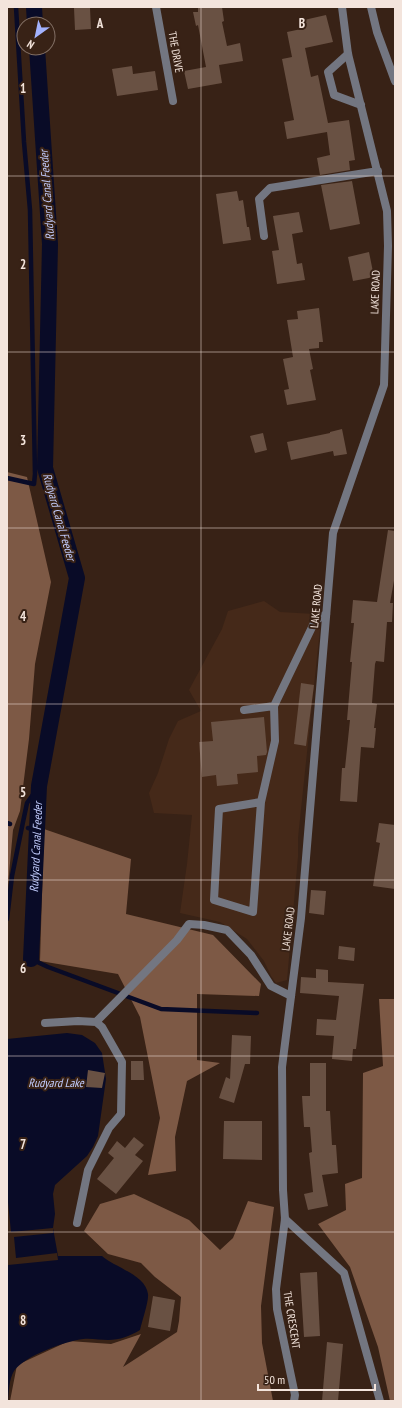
<svg xmlns="http://www.w3.org/2000/svg" width="402" height="1408" font-family="'PT Sans Narrow',sans-serif">
	<rect width="100%" height="100%" fill="#382216"/>
	<path fill="#452919" d="M264,601l16,11 35,2 5,15 -22,209v19l-11,123 -11,3 -5,-7 -7,-15 -17,-22 -27,-17 -40,-9 7,-49 5,-49 -38,-2 -5,-20 9,-20 11,-34 9,-18 23,-10 -12,-21 33,-61 6,-18z"/>
	<path fill="#7d5945" d="M7,472l20,5 24,105 -16,82 -6,75 -9,72 -7,19 -6,66z
		M44,829l87,30 -5,55 87,21 48,49 -2,12 -62,-2v66l23,3 -33,18 -12,56 1,34 -28,4 12,-57 -20,-101 -22,-43 -78,-13z
		M379,999h16v402h-5l-12,-54 -28,-80 -32,-43 28,-14 -1,-26 17,-6 1,-105 20,-7z
		M134,1194l55,26 31,30 13,-12 15,-37 26,6 -13,99 1,37 11,58h-263l7,-36 52,-24 42,3 30,-10 -18,33 54,-35 2,-11 2,-24 -26,-20 -14,-14 -33,-9 -24,-23 16,-27z"/>
	<path fill="#090b27" d="M67,1033l15,2 13,8 7,10 4,26 -8,57 -5,11 -6,9 -32,29 -2,9 2,20 -2,14 5,28h44c12,11 44,19 46,38 1,7 -6,27 -8,36 -10,6 -20,10 -32,10 -8,0 -17,-2 -25,-1 -17,2 -59,17 -69,32 -5,8 -5,20 -6,30h-1v-362z"/>
	<path fill="#382216" d="M7,1192l4,40 42,-4v5l-39,4 2,21 41,-5 1,7 -50,5 -1,-12z"/>
	<g fill="none" stroke-linecap="round" stroke-linejoin="round">
		<path stroke="#090b27" stroke-width="4.5" d="M7,478l27,6 1,-10 -5,-264 -6,-68 -8,-135
			M7,823l3,1
			M28,828l9,2
			M7,919l5,-43 11,-54 4,-19 12,-17
			M31,959l17,8 113,42 96,4"/>
		<g stroke="#090b27" stroke-width="16">
			<path d="M34,7l1,17"/>
			<path id="s1" d="M31,959l8,-173 38,-208 -32,-110 5,-224 -13,-196"/>
		</g>
	</g>
	<path fill="#695143" d="M198,7h24l2,14 -2,1 5,24 13,-3 3,18 -24,4 3,18 -34,6 -4,-18 22,-4 -8,-42 -2,1 -3,-14h5z
		M74,8h16l1,21 -16,1z
		M326,15l7,27 -28,6 6,29 7,-2 10,48 21,-3 6,40 -6,1 1,9 -30,5 -3,-17 13,-3 -3,-23 -40,7 -3,-17 10,-2 -12,-61 10,-2 -5,-25 19,-4 -2,-8z
		M132,66l1,8 22,-3 3,19 -41,6 -5,-27z
		M352,181l8,43 -30,6 -9,-45z
		M237,191l2,10 4,-1 4,27h2l2,13 -28,4 -7,-50z
		M299,212l4,20 -11,2 5,30 5,-1 3,17 -28,4 -5,-33 7,-1 -6,-34z
		M369,252l5,25 -21,4 -5,-24z
		M319,308l4,34h-4v6l-10,1 4,20 -3,1 6,30 -29,5 -3,-15 5,-1 -6,-30 10,-2 -6,-37 11,-1 -1,-8z
		M342,429l5,25 -13,2 -1,-5 -42,9 -4,-18 43,-9v-1z
		M263,433l4,17 -12,3 -5,-17z
		M388,530l7,1v44l-5,28h3l-1,19h-5l-3,40 -8,-1 -1,3 -3,39 5,1 -3,24h2l-2,20 -13,-1 -4,55 -17,-1 2,-33h3l5,-48h-3l5,-58h-2l4,-39h-3l2,-23 24,2z
		M301,683l13,2 -8,61 -12,-2z
		M264,717l3,35 -1,3 -9,1 1,16 -21,2 1,10 -21,2 -1,-11 -14,2 -3,-35 14,-1 -2,-19z
		M379,823l16,2v64l-22,-3 7,-43 -4,-1z
		M311,890l15,1 -2,24 -15,-2z
		M339,946l16,2 -1,13 -16,-2z
		M316,969l12,1v12l36,2 -8,65h-3l-1,12 -20,-2 2,-23 -18,-1 1,-16 19,1 3,-24 -39,-3 1,-16 15,1z
		M232,1035l19,1 -1,28h-5l-11,39 -15,-5 7,-21 4,2z
		M131,1061h12l1,19h-13z
		M310,1063h16v48h4l2,34h4l2,28 -16,2 6,31 -20,4 -4,-16 9,-2 -4,-39 3,-1 -2,-25h-6l-2,-31h8z
		M88,1070l17,3 -3,15 -16,-1z
		M224,1121h38v39l-39,-1z
		M134,1137l10,8 -9,10 8,6 -27,33 -19,-15 17,-21 -6,-5 9,-12 8,7z
		M317,1272l3,64 -16,1 -4,-64z
		M153,1296l22,4 -5,31 -22,-4z
		M327,1342l16,2 -5,57h-16z"/>
	<g fill="none" stroke-linecap="round" stroke-linejoin="round">
		<path stroke="#737681" stroke-width="8" d="M348,54l-20,18 6,23 27,10
			M274,706l41,-85 11,-7
			M244,710l30,-4 1,35 -14,61 -8,110 -39,-12 5,-91 42,-7
			M96,1022l81,-82 12,-16 15,1 23,5 24,25 20,31 20,10
			M45,1023l33,-2 18,1 6,5 20,35 -1,52 -12,14 -21,42 -11,53
			M285,1219l59,54 36,128"/>
		<path stroke="#737681" stroke-width="8" d="M156,7l17,94
			M264,236l-5,-37 11,-11 108,-17
			M294,1401l1,-6 -18,-86 -1,-20 9,-70 -2,-29 -1,-123 19,-149 32,-385 51,-148 4,-139 -1,-35 -39,-157 -6,-47"/>
		<path stroke="#737681" stroke-width="8" d="M371,7l6,25 18,49"/>
	</g>
	<path fill="none" stroke="#f3e4dc" stroke-width="1" stroke-opacity="0.55" d="M201,7v1394M7,176h388M7,352h388M7,528h388M7,704h388M7,880h388M7,1056h388M7,1232h388"/>
	<g text-anchor="middle" stroke-width="4" stroke-linejoin="round" paint-order="stroke">
		<g font-size="11" fill="#f3e4dc" stroke="#382216">
			<text transform="translate(176 52) rotate(80)" y="4">THE DRIVE</text>
			<text transform="translate(375 292) rotate(-88)" y="4">LAKE ROAD</text>
			<text transform="translate(316 606) rotate(-85)" y="4">LAKE ROAD</text>
			<text transform="translate(288 929) rotate(-83)" y="4">LAKE ROAD</text>
			<text transform="translate(292 1320) rotate(81)" y="4">THE CRESCENT</text>
		</g>
		<g font-size="12" font-style="italic" fill="#c1cbfc" stroke="#382216">
			<text transform="translate(47 195) rotate(-94)" y="4">Rudyard Canal Feeder</text>
			<text transform="translate(59 517) rotate(74)" y="4">Rudyard Canal Feeder</text>
			<text dy="4" stroke="none"><textPath href="#s1" startOffset="112">Rudyard Canal Feeder</textPath></text>
			<text x="56" y="1087">Rudyard Lake</text>
		</g>
	</g>
	<g font-size="13" text-anchor="middle" font-weight="bold" fill="#f3e4dc" stroke="#382216" stroke-width="4" stroke-linejoin="round" paint-order="stroke">
		<text x="100" y="28">A</text>
		<text x="302" y="28">B</text>
		<text x="23" y="93">1</text>
		<text x="23" y="269">2</text>
		<text x="23" y="445">3</text>
		<text x="23" y="621">4</text>
		<text x="23" y="797">5</text>
		<text x="23" y="973">6</text>
		<text x="23" y="1149">7</text>
		<text x="23" y="1325">8</text>
	</g>
	<rect width="402" height="1408" fill="none" stroke="#f3e4dc" stroke-width="16"/>
	<g transform="translate(36 36) rotate(213)"><circle r="19" fill="#382216" stroke="#837065"/>
	<path d="M0-3L7 15L0 10L-7 15Z" fill="#a3b2fd"/>
	<text y="-6" font-size="11" font-weight="bold" text-anchor="middle" fill="#f3e4dc">N</text>
	</g>
	<path d="M258 1384v6h117v-6" fill="none" stroke="#f3e4dc" stroke-width="2"/>
	<text x="264" y="1384" font-size="12" fill="#f3e4dc" stroke="#382216" stroke-width="3" paint-order="stroke">50 m</text>
</svg>
